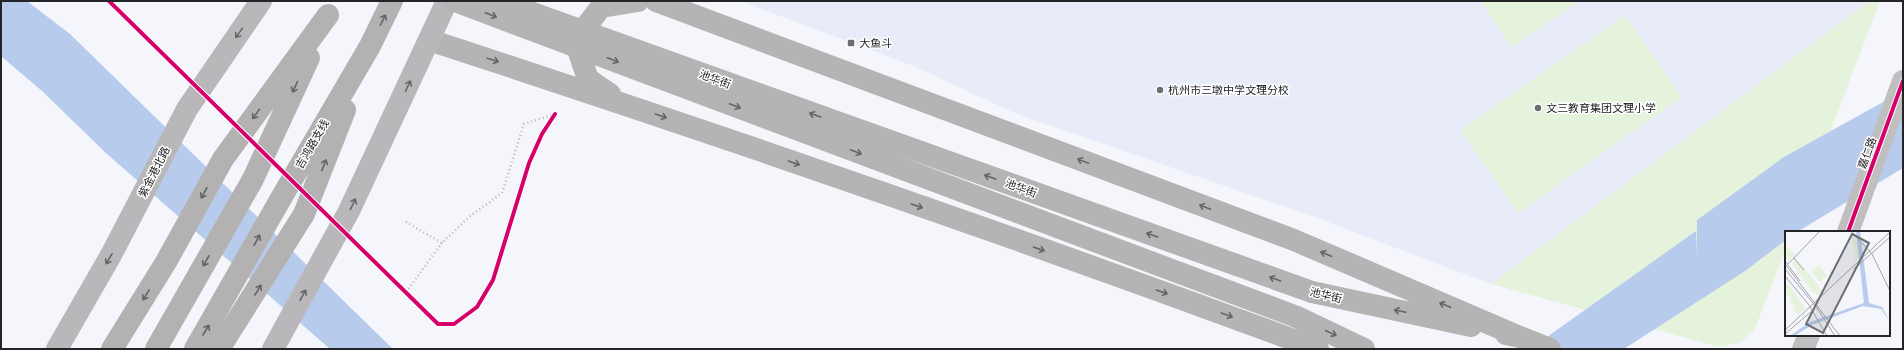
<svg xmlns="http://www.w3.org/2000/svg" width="1904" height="350" font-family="'Fira Sans','Noto Sans SC',sans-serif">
	<rect width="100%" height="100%" fill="#f5f6fb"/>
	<path fill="#e8ebf8" d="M740,1h1130l-379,283 -179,-68 -295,-102 -106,-49z"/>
	<path fill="#e6f3dc" d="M1481,1h99l-69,46z
		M1870,1h10l-88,231h-6v16l-31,81 -15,14 -21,4 -228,-63z
		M1625,15l57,82 -164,116 -58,-83z"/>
	<path fill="#b7cbed" d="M1,1h26l43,33 323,315h-63l-223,-195 -65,-63 -41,-35z
		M1903,91v77l-106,64h-11v8l-41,31 -121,78h-94l166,-118 1,24v-35l87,-63z"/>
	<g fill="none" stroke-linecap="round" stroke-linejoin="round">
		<path stroke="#b7b6b8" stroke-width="2.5" stroke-dasharray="1 3" stroke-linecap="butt" d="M406,222l36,21 27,-26 33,-24 22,-69 31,-10
			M406,292l36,-49"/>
		<path stroke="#c0bfbf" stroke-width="22" d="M1848,232l55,-151
			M1803,349l6,-14"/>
		<path stroke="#b5b4b4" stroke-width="22" d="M656,1l638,239 226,97
			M429,40c298,97 595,200 889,309
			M610,94l-22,-15 -13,-38 26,-34 37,-6
			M1312,292l159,34
			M1297,317l67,32
			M1506,334l14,3 30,12"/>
		<path stroke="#b9b7b9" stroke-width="22" d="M57,349l54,-94 76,-146 74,-108
			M273,349l76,-138 98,-210"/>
		<path stroke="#b4b1b3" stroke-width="22" d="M112,349l54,-87 57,-103 105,-144
			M156,349l97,-170 56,-121
			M195,349l85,-149 90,-154 22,-45
			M219,349l85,-135 41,-104"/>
		<path stroke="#b5b4b4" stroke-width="22" d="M455,1l842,316
			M499,1l813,291"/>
		<g stroke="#fff" stroke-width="6">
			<path id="cycleway" d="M109,1l329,323h16l23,-17 16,-27 36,-117 13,-29 13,-20
				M1848,232l55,-151"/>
		</g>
		<use href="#cycleway" stroke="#d6006c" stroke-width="4"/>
	</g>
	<defs><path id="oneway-shaft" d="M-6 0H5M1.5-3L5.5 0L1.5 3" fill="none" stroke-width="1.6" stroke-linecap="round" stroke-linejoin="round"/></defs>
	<g stroke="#656567">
		<use href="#oneway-shaft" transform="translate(491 15) rotate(21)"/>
		<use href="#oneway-shaft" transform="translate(493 60) rotate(18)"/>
		<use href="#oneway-shaft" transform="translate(613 60) rotate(21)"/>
		<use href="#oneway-shaft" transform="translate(735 106) rotate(21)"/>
		<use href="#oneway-shaft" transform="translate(815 115) rotate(-160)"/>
		<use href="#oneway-shaft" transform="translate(661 116) rotate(19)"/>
		<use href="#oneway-shaft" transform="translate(856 152) rotate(21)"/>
		<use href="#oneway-shaft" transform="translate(1083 161) rotate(-159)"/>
		<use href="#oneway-shaft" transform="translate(794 163) rotate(19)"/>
		<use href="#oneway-shaft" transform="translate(990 177) rotate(-160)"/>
		<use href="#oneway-shaft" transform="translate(917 206) rotate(19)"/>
		<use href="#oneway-shaft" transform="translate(1205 207) rotate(-159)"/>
		<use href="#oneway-shaft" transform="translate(1152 235) rotate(-160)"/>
		<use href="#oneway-shaft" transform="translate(1039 249) rotate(19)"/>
		<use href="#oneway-shaft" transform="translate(1326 254) rotate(-157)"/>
		<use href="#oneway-shaft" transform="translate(1275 279) rotate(-160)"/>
		<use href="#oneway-shaft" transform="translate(1162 292) rotate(19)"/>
		<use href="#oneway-shaft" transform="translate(1445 305) rotate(-157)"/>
		<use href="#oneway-shaft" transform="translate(1400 311) rotate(-168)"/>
		<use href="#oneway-shaft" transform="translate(1227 315) rotate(20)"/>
		<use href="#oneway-shaft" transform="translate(1331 333) rotate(25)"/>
	</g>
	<g stroke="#646367">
		<use href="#oneway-shaft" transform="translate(383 20) rotate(-64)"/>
		<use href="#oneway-shaft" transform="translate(295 87) rotate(115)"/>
		<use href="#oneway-shaft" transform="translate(256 114) rotate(126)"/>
		<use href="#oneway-shaft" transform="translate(324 165) rotate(-69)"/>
		<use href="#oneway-shaft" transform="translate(204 193) rotate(119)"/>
		<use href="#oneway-shaft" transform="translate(257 240) rotate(-61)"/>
		<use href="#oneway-shaft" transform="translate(206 261) rotate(119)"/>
		<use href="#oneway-shaft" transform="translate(258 290) rotate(-58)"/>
		<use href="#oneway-shaft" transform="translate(146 295) rotate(122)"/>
		<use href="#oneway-shaft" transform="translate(206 330) rotate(-59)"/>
	</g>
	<g stroke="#666669">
		<use href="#oneway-shaft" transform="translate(239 33) rotate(125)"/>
		<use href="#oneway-shaft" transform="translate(408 86) rotate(-65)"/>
		<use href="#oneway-shaft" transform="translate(353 204) rotate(-65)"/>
		<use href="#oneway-shaft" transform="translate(109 259) rotate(120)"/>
		<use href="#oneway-shaft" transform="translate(303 295) rotate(-61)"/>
	</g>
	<g fill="#6c6e72" stroke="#fff" stroke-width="1.5">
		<rect x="847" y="39" width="8" height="8" rx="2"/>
		<circle cx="1160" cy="90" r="4"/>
		<circle cx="1538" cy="108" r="4"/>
	</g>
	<g text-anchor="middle" stroke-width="3" stroke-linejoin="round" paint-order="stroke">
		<g font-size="11" fill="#232428" stroke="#fff" text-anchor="start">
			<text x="859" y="47">大鱼斗</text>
			<text x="1168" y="94">杭州市三墩中学文理分校</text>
			<text x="1546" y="112">文三教育集团文理小学</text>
		</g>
		<g font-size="11" fill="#232428" stroke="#fff">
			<text transform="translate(715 79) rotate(20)" y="4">池华街</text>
			<text transform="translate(312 144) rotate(-60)" y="4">吉鸿路支线</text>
			<text transform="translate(1867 153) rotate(-70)" y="4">嘉仁路</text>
			<text transform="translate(154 172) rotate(-63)" y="4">紫金港北路</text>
			<text transform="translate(1021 188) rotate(20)" y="4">池华街</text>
			<text transform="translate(1326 295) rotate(14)" y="4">池华街</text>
		</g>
	</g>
	<g transform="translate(1785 231)">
		<rect width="105" height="105" fill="#f5f6fb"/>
		<path d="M66,4l13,15 -8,11zM0,13l10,11 -7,6 -3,-3zM9,29l12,10 16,21 -5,4 -9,-9 -16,-22zM34,34l8,11 -7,6 -9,-11zM0,53l4,1 15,21v3l-6,6 -5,-6 3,-3 -5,-3v-5l-6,-5z" fill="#e6f3dc"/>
		<path d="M71,0h4l9,72 13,4 8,15 -9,-13 -18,-3 -51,19 -18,11h-4l20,-14 54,-19z" fill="#b7cbed"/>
		<path fill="none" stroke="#a1a2a7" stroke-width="1" d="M66,0l21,23 18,37M9,27l10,12M0,30l15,20M0,33l55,72M3,33l32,-33M0,38l32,39 18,28M69,38l36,-32M0,45l24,29 18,31M0,99l105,-98M0,103l27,-23"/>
		<path fill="#6c6e72" fill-opacity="0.15" stroke="#6c6e72" stroke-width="2" d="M67,3l17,9 -46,90 -17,-9z"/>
		<rect width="105" height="105" fill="none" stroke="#232428" stroke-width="2"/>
	</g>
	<rect width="1904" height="350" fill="none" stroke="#232428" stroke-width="4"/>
</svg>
